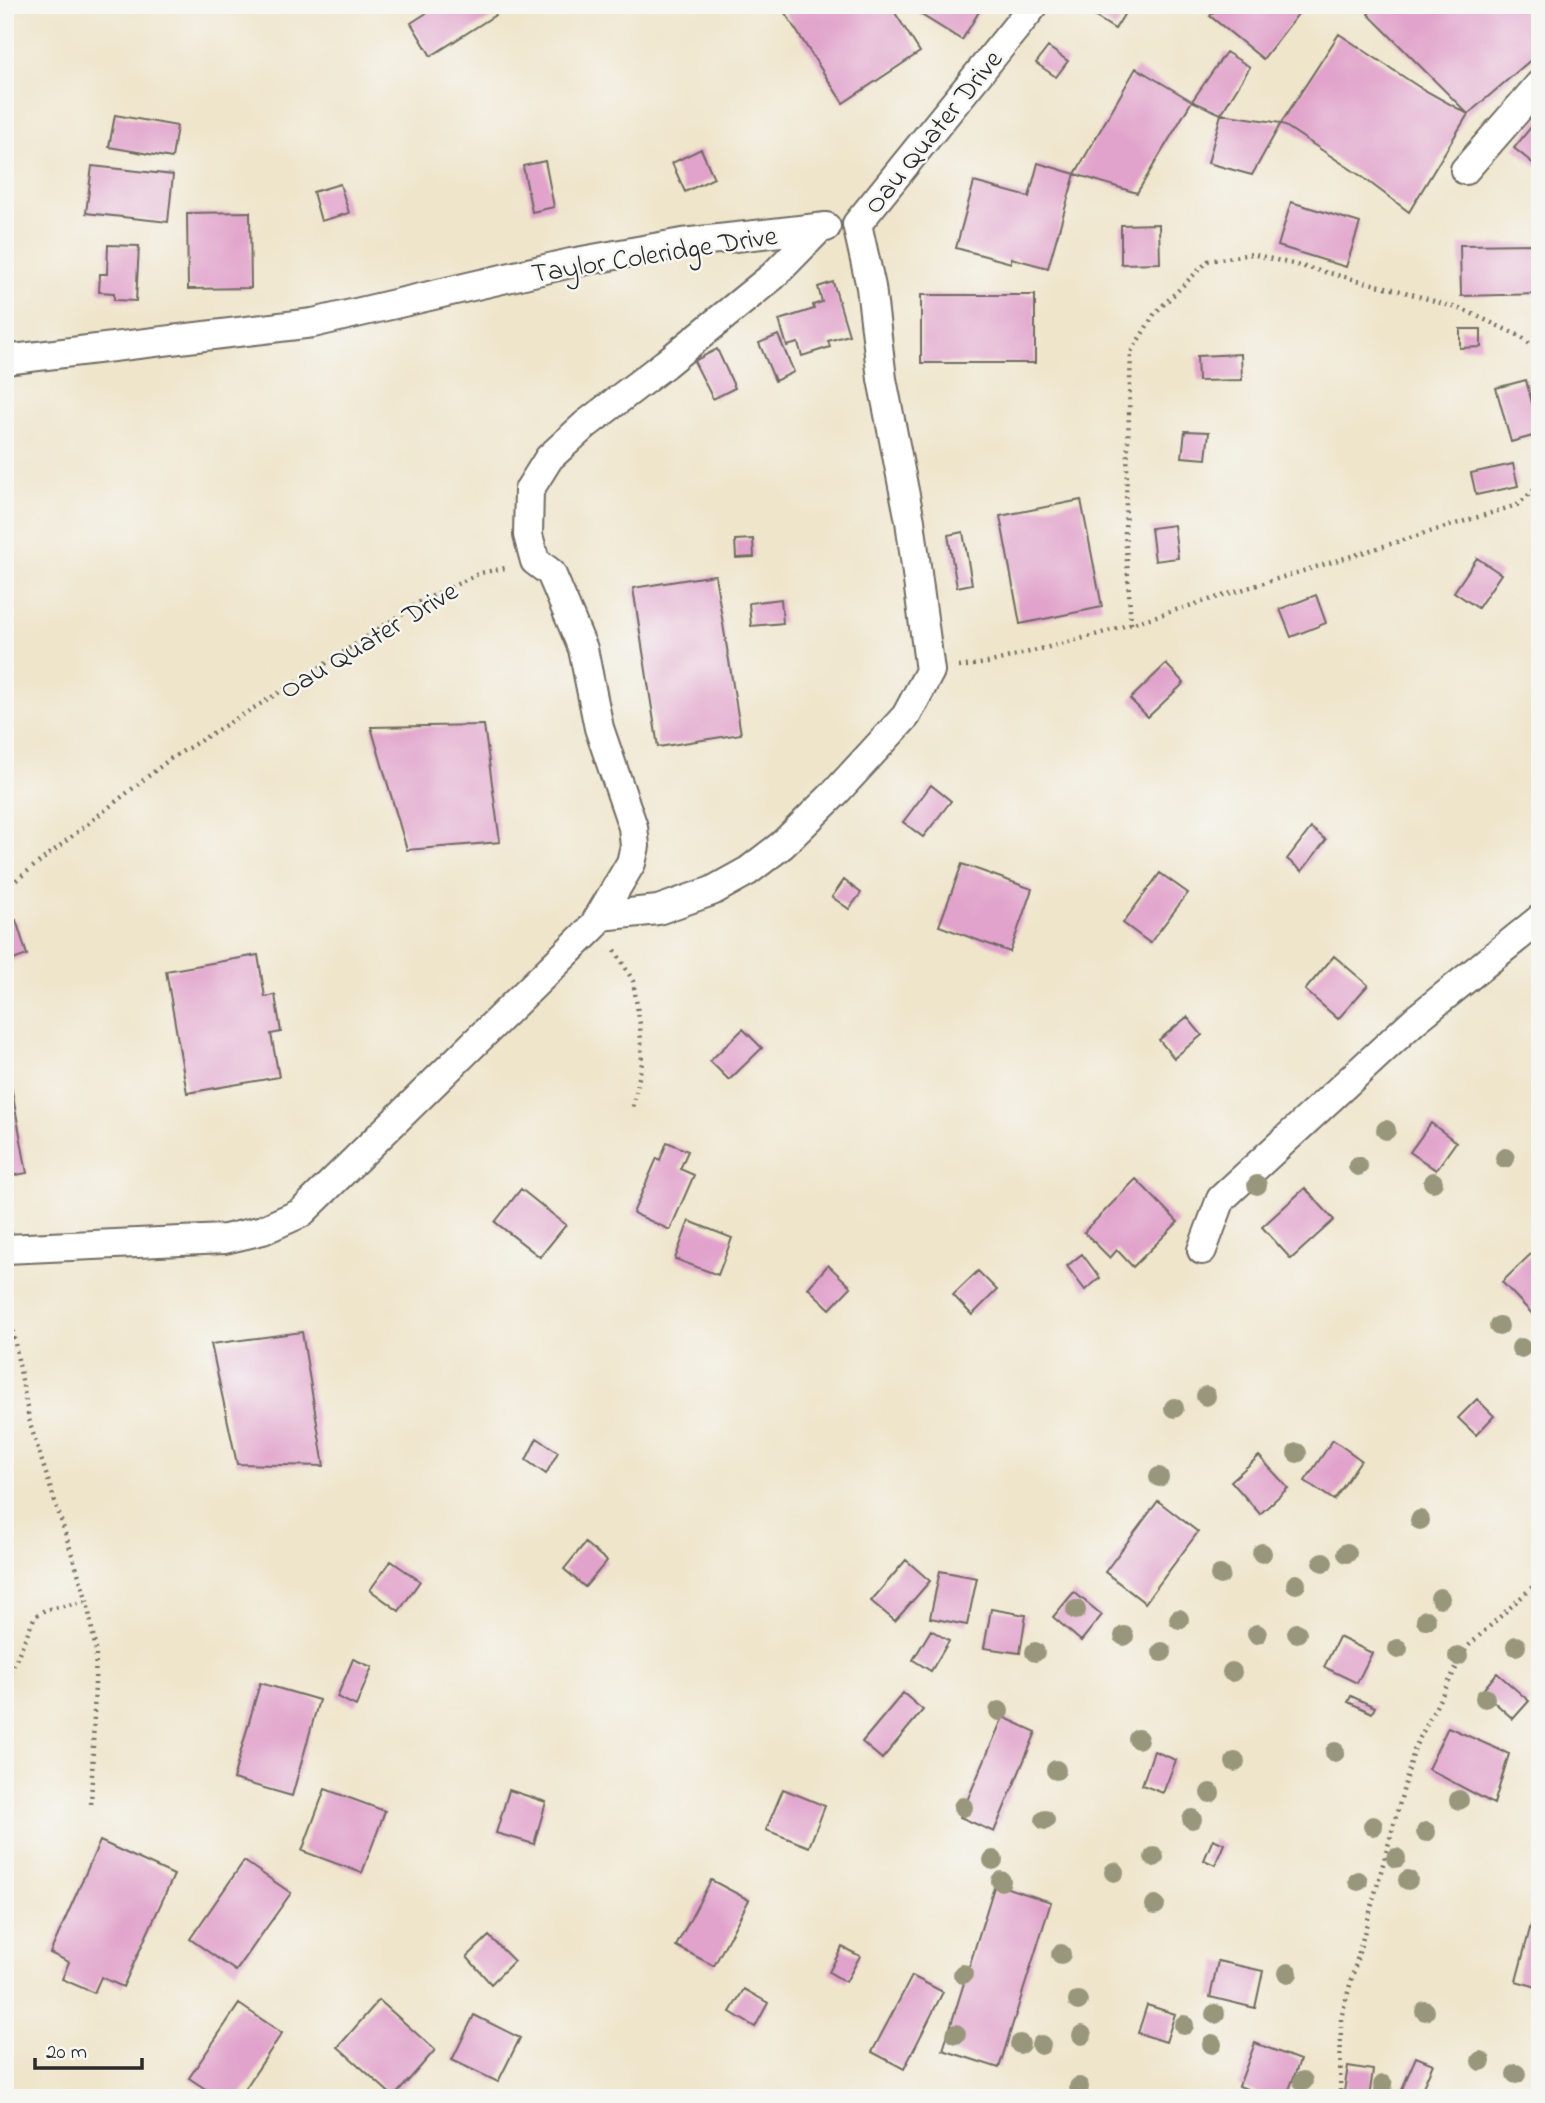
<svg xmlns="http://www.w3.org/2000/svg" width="1545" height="2103" font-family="'Indie Flower',sans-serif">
	<rect width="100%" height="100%" fill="#f6f6f2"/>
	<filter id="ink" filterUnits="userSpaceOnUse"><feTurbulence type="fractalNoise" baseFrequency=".0143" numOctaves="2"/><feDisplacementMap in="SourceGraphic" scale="14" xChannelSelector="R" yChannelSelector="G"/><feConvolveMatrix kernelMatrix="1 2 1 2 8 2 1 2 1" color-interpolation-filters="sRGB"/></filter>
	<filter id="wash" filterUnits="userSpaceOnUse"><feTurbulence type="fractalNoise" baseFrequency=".00686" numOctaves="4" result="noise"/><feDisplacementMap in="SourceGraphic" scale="28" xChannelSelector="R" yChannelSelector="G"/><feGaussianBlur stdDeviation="1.57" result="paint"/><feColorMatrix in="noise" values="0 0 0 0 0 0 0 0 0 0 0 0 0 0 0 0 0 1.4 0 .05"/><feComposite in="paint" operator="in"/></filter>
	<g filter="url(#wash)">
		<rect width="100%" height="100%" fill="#efe5cb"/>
		<g id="blocks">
			<path fill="#e1a2cb" d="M439,5h57l4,7 -69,44 -20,-33z
				M797,5h93l30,47 -77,51 -58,-90z
				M919,5h64l-21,35 -47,-29z
				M1090,5h40l-15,24 -29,-18z
				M1219,5h86l-42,54 -53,-43z
				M1376,5h164v47l-72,62 -100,-100z
				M1339,34l80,53 49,27 -59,98 -48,-36 -80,-53z
				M1048,47l20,14 -12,16 -20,-14z
				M1226,52l24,15 -29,47 60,9 -29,52 -44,-12 13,-49 -29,-13 -55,92 -62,-19 61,-106 56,33z
				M115,115l62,11 -5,32 -63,-11z
				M1540,116v53l-26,-21z
				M701,149l13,29 -29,14 -13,-29z
				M545,161l9,46 -22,5 -9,-46z
				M1038,163l37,11 -27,94 -37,-10v5l-55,-15 18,-66 55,15z
				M92,166l81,9 -5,47 -82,-9z
				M340,184l9,29 -28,8 -8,-29z
				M1291,202l69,21 -14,44 -68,-21z
				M250,212l1,76 -63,1 -1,-76z
				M1159,224l1,39 -39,1v-39z
				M1540,244v50l-79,2 -1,-51z
				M108,245l31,1 -3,55 -22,-1v-7l-15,-1 1,-18h7z
				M833,282l16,53 -21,6 2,6 -28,9 -4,-13 -11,3 -8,-26 35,-11 -1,-4 9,-3 -4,-15z
				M921,295h114v68h-114z
				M1460,329h21v18l-21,1z
				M778,335l16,37 -19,9 -16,-38z
				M717,349l18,39 -22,11 -19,-38z
				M1241,354l1,26 -44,1 -1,-25z
				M1526,380l14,54 -29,8 -15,-54z
				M1185,431l24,1 -3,27 -24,-2z
				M1513,464l5,22 -42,9 -5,-22z
				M1081,500l21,107 -82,17 -20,-108z
				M1174,525l4,33 -23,3 -4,-33z
				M963,532l9,52 -15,3 -9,-52z
				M753,539l1,18 -18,1 -1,-18z
				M1477,558l24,16 -23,34 -24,-16z
				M715,575l26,159 -83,13 -25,-159z
				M1316,595l10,28 -35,14 -11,-28z
				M781,599l2,24 -32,3 -2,-23z
				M1166,664l18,19 -36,34 -18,-18z
				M484,725l16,117 -93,8 -36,-123z
				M931,785l20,16 -28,36 -20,-15z
				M1311,828l15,12 -24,31 -15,-12z
				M962,864l70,25 -22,63 -71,-26z
				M1160,873l28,20 -38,50 -27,-20z
				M844,880l17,13 -12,16 -17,-12z
				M16,920l11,35 -22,8v-39z
				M258,955l7,42 10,-2 6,37 -10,2 8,43 -92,16 -21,-122z
				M1334,956l34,29 -30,34 -33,-29z
				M1187,1017l15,18 -28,23 -15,-18z
				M743,1029l19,19 -33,32 -19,-19z
				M5,1053l22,120 -22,4z
				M1431,1123l25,19 -20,28 -26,-18z
				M667,1142l21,9 -8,18 14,6 -24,55 -37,-17 24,-55 3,2z
				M1136,1179l42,43 -45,45 -16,-17 -7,8 -26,-26z
				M1305,1188l29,32 -43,39 -29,-32z
				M521,1189l45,36 -26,32 -45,-35z
				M689,1221l43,17 -14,37 -43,-16z
				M1540,1245v77l-38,-40z
				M1082,1254l18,24 -15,12 -18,-24z
				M828,1265l23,22 -21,22 -22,-21z
				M978,1271l19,19 -25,25 -19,-20z
				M302,1332l22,134 -87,-2 -26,-120z
				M1477,1399l17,17 -18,19 -18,-17z
				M537,1438l21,14 -12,22 -20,-14z
				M1333,1440l28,20 -27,40 -29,-19z
				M1259,1456l29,32 -28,26 -29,-33z
				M1158,1501l40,31 -53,71 -40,-31z
				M585,1543l22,18 -22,26 -21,-18z
				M906,1560l24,21 -35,40 -24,-20z
				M391,1561l29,20 -21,30 -29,-21z
				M940,1571l37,7 -10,47 -37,-7z
				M1074,1592l28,23 -21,26 -28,-24z
				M991,1609l35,6 -6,38 -36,-5z
				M931,1630l18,11 -18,30 -18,-11z
				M1339,1637l33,16 -15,30 -33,-16z
				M353,1659l19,8 -16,39 -19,-9z
				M1497,1673l32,28 -16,18 -31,-28z
				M260,1683l59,17 -27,96 -59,-17z
				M903,1693l20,17 -41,49 -20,-17z
				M1351,1696l24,11 -3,6 -24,-11z
				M1003,1717l33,15 -42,100 -34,-15z
				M1448,1727l61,27 -15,50 -66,-35z
				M1154,1751l22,9 -13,33 -21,-8z
				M325,1789l60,22 -23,62 -60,-22z
				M783,1789l42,17 -16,41 -43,-17z
				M509,1790l37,12 -12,42 -38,-11z
				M1213,1839l11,5 -9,21 -11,-5z
				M100,1841l74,34 -51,112 -22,-10 -7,16 -32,-14 7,-17 -19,-9z
				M244,1861l47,32 -55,78 -46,-32z
				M711,1880l38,20 -35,66 -38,-20z
				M995,1884l56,18 -52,166 -56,-18z
				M1531,1925l9,2v61l-24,-7z
				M489,1936l25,25 -23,23 -24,-27z
				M842,1947l18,9 -14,26 -17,-10z
				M1218,1961l45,10 -8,37 -45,-11z
				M912,1976l31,16 -39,77 -32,-17z
				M744,1989l24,14 -13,24 -25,-15z
				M379,2000l56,50 -41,47 -56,-50z
				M239,2004l43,29 -43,65h-20l-30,-20z
				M1147,2005l28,9 -9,28 -28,-9z
				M474,2015l46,23 -22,44 -46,-22z
				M1255,2043l45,17 -14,38h-16l-31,-12z
				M1416,2057l17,7 -14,32 -17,-7z
				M1348,2066l25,4 -4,28h-26z"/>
		</g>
	</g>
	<g filter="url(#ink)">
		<use href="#blocks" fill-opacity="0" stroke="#706c63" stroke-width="2"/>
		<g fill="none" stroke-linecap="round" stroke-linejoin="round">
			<g stroke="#706c63" stroke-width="32">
				<path id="minor" d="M1465,170l75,-86
					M857,224l177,-219
					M5,360l308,-37 258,-60 111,-20 144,-16
					M601,916l57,-6 54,-19 36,-20 34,-26 54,-53 70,-76 24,-45 -20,-150 -28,-142 -11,-92 -14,-63
					M5,1249l220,-10 38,-9 38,-17 292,-286 38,-64 4,-17 -2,-19 -34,-99 -16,-79 -32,-76 -16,-12 -7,-26 1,-45 20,-32 36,-33 80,-61 108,-88 47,-48
					M1202,1250l19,-51 194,-179 125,-101"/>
			</g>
			<path stroke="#706c63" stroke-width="4.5" stroke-dasharray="2 5" stroke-linecap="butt" d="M1131,624l-6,-92 6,-180 24,-39 53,-52 44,-7 153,38 61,19 56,26 18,16
				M959,667l28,-4 108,-28 422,-130 23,-20
				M5,889l165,-130 146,-89 104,-68 60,-29 25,-5
				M615,950l18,31 7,43 2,39 -9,44
				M5,1289l25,135 57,177 9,51 -5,155
				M5,1685l30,-69 10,-6 42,-9
				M1340,2098l1,-80 74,-271 52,-100 73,-67"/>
			<use href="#minor" stroke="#fff" stroke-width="28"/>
		</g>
		<g fill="#98977c">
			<circle cx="1386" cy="1130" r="10"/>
			<circle cx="1505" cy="1158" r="10"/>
			<circle cx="1358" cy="1166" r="10"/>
			<circle cx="1433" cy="1182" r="10"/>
			<circle cx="1257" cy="1185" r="10"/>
			<circle cx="1499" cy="1326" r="10"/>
			<circle cx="1521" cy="1348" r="10"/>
			<circle cx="1206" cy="1396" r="10"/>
			<circle cx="1174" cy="1408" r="10"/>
			<circle cx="1297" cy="1453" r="10"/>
			<circle cx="1159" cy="1477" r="10"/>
			<circle cx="1420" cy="1520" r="10"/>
			<circle cx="1262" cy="1553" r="10"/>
			<circle cx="1347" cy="1553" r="10"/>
			<circle cx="1323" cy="1562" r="10"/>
			<circle cx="1220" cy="1575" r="10"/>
			<circle cx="1296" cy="1584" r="10"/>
			<circle cx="1440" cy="1598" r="10"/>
			<circle cx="1076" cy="1610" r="10"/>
			<circle cx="1179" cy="1619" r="10"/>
			<circle cx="1426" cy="1620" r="10"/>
			<circle cx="1297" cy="1633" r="10"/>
			<circle cx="1257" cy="1634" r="10"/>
			<circle cx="1124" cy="1636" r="10"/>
			<circle cx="1516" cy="1646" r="10"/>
			<circle cx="1398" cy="1649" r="10"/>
			<circle cx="1035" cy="1652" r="10"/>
			<circle cx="1162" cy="1652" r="10"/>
			<circle cx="1458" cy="1656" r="10"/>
			<circle cx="1232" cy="1672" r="10"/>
			<circle cx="1485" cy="1698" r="10"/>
			<circle cx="999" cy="1711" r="10"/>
			<circle cx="1138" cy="1739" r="10"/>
			<circle cx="1335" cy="1752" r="10"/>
			<circle cx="1235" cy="1762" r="10"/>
			<circle cx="1056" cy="1770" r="10"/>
			<circle cx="1210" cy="1793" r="10"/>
			<circle cx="1459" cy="1800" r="10"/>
			<circle cx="963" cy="1807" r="10"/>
			<circle cx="1192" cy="1819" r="10"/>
			<circle cx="1045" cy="1820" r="10"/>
			<circle cx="1373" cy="1826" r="10"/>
			<circle cx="1426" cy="1832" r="10"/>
			<circle cx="1154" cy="1857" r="10"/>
			<circle cx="1396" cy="1858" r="10"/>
			<circle cx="993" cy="1860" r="10"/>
			<circle cx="1114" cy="1872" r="10"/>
			<circle cx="1408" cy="1880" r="10"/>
			<circle cx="1001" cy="1881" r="10"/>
			<circle cx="1358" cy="1881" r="10"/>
			<circle cx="1155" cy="1905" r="10"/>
			<circle cx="1061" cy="1954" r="10"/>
			<circle cx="1288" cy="1973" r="10"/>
			<circle cx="963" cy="1974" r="10"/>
			<circle cx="1078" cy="2001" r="10"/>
			<circle cx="1425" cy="2011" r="10"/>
			<circle cx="1215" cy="2014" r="10"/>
			<circle cx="1184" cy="2025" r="10"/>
			<circle cx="956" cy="2034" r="10"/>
			<circle cx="1082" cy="2035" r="10"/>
			<circle cx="1020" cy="2044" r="10"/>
			<circle cx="1212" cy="2044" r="10"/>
			<circle cx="1041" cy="2045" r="10"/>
			<circle cx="1481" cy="2061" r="10"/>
			<circle cx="1516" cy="2074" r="10"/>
			<circle cx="1303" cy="2081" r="10"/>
			<circle cx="1383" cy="2085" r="10"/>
			<circle cx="1079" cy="2087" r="10"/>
		</g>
	</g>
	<g text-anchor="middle" stroke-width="5" stroke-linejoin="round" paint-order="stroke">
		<g font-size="28" fill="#2b2b2b" stroke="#f6f6f2">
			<text transform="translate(932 131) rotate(-51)" y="10">Oau Quater Drive</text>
			<text transform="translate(654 253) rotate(-9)" y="10">Taylor Coleridge Drive</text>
			<text transform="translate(368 639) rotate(-31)" y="10">Oau Quater Drive</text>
		</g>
	</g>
	<rect width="1545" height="2103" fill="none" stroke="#f6f6f2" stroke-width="28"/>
	<path d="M35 2058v10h107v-10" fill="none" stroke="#2b2b2b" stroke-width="3.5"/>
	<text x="46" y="2058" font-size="21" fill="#2b2b2b" stroke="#f6f6f2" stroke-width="5" paint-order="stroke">20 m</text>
</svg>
